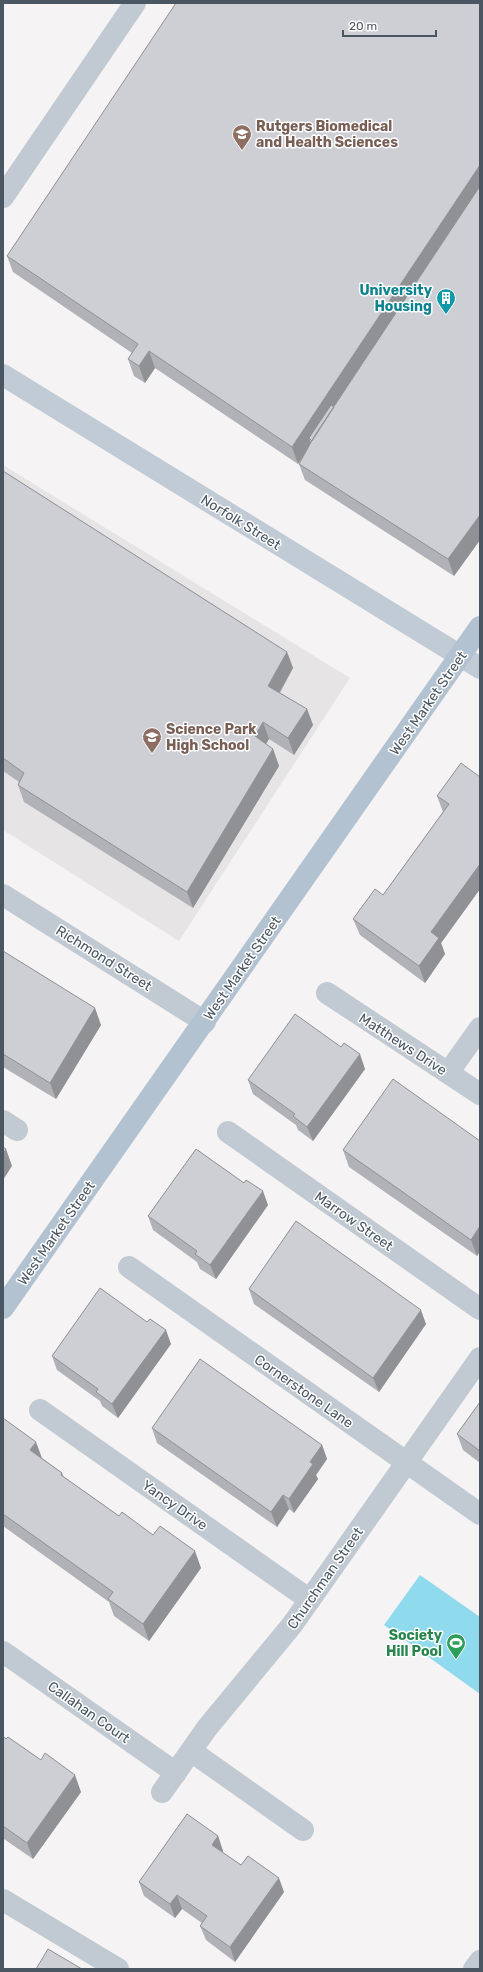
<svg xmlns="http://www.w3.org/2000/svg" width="483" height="1972" font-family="Rubik,sans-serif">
	<rect width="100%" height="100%" fill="#f5f3f3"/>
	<path fill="#e6e4e5" d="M3,465l347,213 -171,263 -176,-111z"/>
	<path fill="#90daee" d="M420,1575l60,42v77l-96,-69z"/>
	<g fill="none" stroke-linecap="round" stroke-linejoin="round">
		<path stroke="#c1cad2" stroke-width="22" d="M3,197l132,-194
			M3,895l202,127
			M327,993l153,101
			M448,1073l32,-45
			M3,1121l14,9
			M228,1132l252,177
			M129,1267l351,247
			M40,1410l270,190
			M3,1652l173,121
			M191,1751l112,79
			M162,1792l45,-64 85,-103 188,-267
			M3,1900l115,69
			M474,1969l6,-8"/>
		<path stroke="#c1cbd6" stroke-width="22" d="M3,375l477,293"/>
		<path stroke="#b3c2d1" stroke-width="22" d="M3,1308l477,-681"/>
	</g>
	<path fill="#b0b2b7" d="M480,3v537l-26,36 -149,-96 -6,-16 7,-13 -8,13 -143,-96 -10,15 -11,-7 -6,-17 4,-6 -119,-81 -6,-16z
		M3,471l284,181 6,16 -13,25 27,16 6,16 -19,30 -25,-16 -3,5 7,5 6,17 -86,142 -169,-106 -6,-17 1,-3 -16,-11z
		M480,777v112l-39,54 4,11 -20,29 -65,-48 -7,-16 30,-24 60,-83 -6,-16z
		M3,951l98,74 -45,74 -53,-32z
		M365,1069l-52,72 -15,-11 -2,-5 -43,-31 -5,-14z
		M480,1141v110l-3,5 -128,-89 -6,-17z
		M268,1205l-52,74 -16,-10 -3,-7 -44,-32 -5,-14z
		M249,1289l177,35 -47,68 -125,-88z
		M147,1322l24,22 -53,74 -16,-12 -2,-5 -43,-31 -5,-14z
		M480,1402v61l-17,-13 -6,-16z
		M3,1419l39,39 20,15 2,4 55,39 34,19 48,33 -52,73 -35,-25 -5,-14 -106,-76z
		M152,1428l170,17 5,14 -11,16 2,4 -24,34 -5,-4 -12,18 -120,-84z
		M3,1736l78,56 -48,67 -29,-20 -1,-2z
		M218,1836l5,15 -1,1 19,13 43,27 -49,70 -29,-22 -6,-14 2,-3 -20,-14 -7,9 -31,-22 -5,-14z"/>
	<path fill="#909195" d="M480,165v25l-167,251 -4,-3 2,6 -13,20 -6,-17z
		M149,351l6,17 -10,15 -6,-17z
		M480,515v25l-26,36 -6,-17z
		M287,652l6,16 -19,34 -6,-16z
		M307,709l6,16 -19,30 -6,-17z
		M263,722l6,17 -8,13 -6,-16z
		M273,749l6,17 -86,142 -6,-16z
		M480,864v25l-39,54 4,11 -20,29 -6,-17 12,-34z
		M95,1008l6,17 -45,74 -6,-16z
		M360,1054l5,15 -52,72 -6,-14z
		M6,1149l6,17 -9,14v-26z
		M263,1191l5,14 -52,74 -6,-14z
		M480,1226v25l-3,5 -6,-16z
		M421,1310l5,14 -47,68 -6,-14z
		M166,1330l5,14 -53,74 -6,-14z
		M36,1442l6,16 -12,-8z
		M322,1445l5,14 -11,16 2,4 -24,34 -5,-14 21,-37z
		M283,1495l6,14 -12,18 -6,-15z
		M195,1551l6,17 -52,73 -6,-17z
		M75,1775l6,17 -48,67 -6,-16z
		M218,1836l5,15 -6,8 -5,-14z
		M279,1878l5,14 -49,70 -5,-15z
		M177,1895l5,14 -7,9 -5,-14z"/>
	<path fill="#cdcfd5" stroke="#909195" d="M176,3h304v162l-188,282 -143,-96 -10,15 -11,-7 10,-15 -131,-88z
		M480,186v329l-32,44 -149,-95 16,-29z
		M331,405l3,2 -22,34 -3,-3z
		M3,471l284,181 -19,34 39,23 -19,29 -25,-16 -8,14 18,13 -86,143 -169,-107 6,-12 -21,-15z
		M461,763l19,14v87l-49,68 8,6 -20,28 -66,-47 22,-30 8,6 66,-91 -12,-8z
		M3,951l92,57 -45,75 -47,-29z
		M295,1014l46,33 3,-4 16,11 -53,73 -14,-11 2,-2 -47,-34z
		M393,1079l87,62v85l-9,14 -128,-90z
		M3,1147l3,2 -3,5z
		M196,1149l48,34 2,-3 17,11 -53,74 -15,-11 2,-3 -49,-35z
		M296,1221l125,89 -48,68 -124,-89z
		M100,1288l47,34 3,-3 16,11 -54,74 -16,-12 2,-3 -46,-33z
		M200,1359l122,86 -12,17 3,2 -24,35 -6,-4 -12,17 -119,-84z
		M480,1402v49l-23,-17z
		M3,1418l33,24 -6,8 32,23 -1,2 58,41 3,-4 31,23 7,-9 35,25 -52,73 -35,-25 5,-7 -110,-78z
		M3,1736l3,3 2,-2 33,23 4,-7 30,22 -48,68 -24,-17z
		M187,1814l31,22 -6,9 29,20 7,-9 31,22 -49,69 -30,-21 7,-10 -30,-21 -7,9 -31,-22z
		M48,1949l34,20h-46z"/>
	<defs>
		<g id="university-pin" transform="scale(1)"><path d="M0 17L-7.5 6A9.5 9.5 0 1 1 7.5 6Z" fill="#8d6e63" stroke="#fff"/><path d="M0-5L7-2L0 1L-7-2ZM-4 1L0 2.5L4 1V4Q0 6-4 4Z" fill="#fff"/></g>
		<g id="building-pin" transform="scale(1)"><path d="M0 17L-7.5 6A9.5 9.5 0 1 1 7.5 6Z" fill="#0f9aa8" stroke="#fff"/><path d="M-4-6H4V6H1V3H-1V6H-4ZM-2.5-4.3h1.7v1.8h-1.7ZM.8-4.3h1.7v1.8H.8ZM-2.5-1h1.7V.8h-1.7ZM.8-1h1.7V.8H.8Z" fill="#fff"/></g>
		<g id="school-pin" transform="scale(1)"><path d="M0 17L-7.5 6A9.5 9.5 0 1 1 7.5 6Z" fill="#8d6e63" stroke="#fff"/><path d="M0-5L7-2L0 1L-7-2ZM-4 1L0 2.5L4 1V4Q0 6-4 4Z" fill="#fff"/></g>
		<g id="stadium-pin" transform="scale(1)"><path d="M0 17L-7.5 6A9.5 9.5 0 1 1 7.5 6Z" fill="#2e9e5b" stroke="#fff"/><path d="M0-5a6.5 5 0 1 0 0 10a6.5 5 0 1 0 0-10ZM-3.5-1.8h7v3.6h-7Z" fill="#fff"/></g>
	</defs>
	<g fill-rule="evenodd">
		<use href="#university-pin" x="242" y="134"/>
		<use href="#building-pin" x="446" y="298"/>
		<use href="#school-pin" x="152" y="737"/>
		<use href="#stadium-pin" x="456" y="1643"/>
	</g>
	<g text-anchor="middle" stroke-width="3" stroke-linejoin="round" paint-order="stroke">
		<g font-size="14" font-weight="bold" fill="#785e54" stroke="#fff" text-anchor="start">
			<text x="256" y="131">Rutgers Biomedical<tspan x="256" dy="16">and Health Sciences</tspan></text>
			<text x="166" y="734">Science Park<tspan x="166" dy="16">High School</tspan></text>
		</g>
		<g font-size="14" font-weight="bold" fill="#0d838f" stroke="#fff" text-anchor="end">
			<text x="432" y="295">University<tspan x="432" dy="16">Housing</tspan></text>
		</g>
		<g font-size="14" fill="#4a5661" stroke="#fff">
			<text transform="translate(241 522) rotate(32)" y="5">Norfolk Street</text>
			<text transform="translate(428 703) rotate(-55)" y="5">West Market Street</text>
			<text transform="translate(104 958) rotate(32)" y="5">Richmond Street</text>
			<text transform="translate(242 968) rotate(-55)" y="5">West Market Street</text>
			<text transform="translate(403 1044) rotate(33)" y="5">Matthews Drive</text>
			<text transform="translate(354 1221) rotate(35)" y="5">Marrow Street</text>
			<text transform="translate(56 1233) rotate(-55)" y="5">West Market Street</text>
			<text transform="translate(304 1391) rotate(35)" y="5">Cornerstone Lane</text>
			<text transform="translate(175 1505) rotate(35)" y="5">Yancy Drive</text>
			<text transform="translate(325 1578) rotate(-55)" y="5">Churchman Street</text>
			<text transform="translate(89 1712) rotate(35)" y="5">Callahan Court</text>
		</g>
		<g font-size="14" font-weight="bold" fill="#27864d" stroke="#fff" text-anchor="end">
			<text x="442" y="1640">Society<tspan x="442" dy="16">Hill Pool</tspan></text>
		</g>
	</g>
	<rect width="483" height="1972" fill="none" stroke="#4a5661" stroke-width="8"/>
	<path d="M343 30v6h93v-6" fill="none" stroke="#4a5661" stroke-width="2"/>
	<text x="349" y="30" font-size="12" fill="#4a5661" stroke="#ffffff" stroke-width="3" paint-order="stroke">20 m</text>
</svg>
